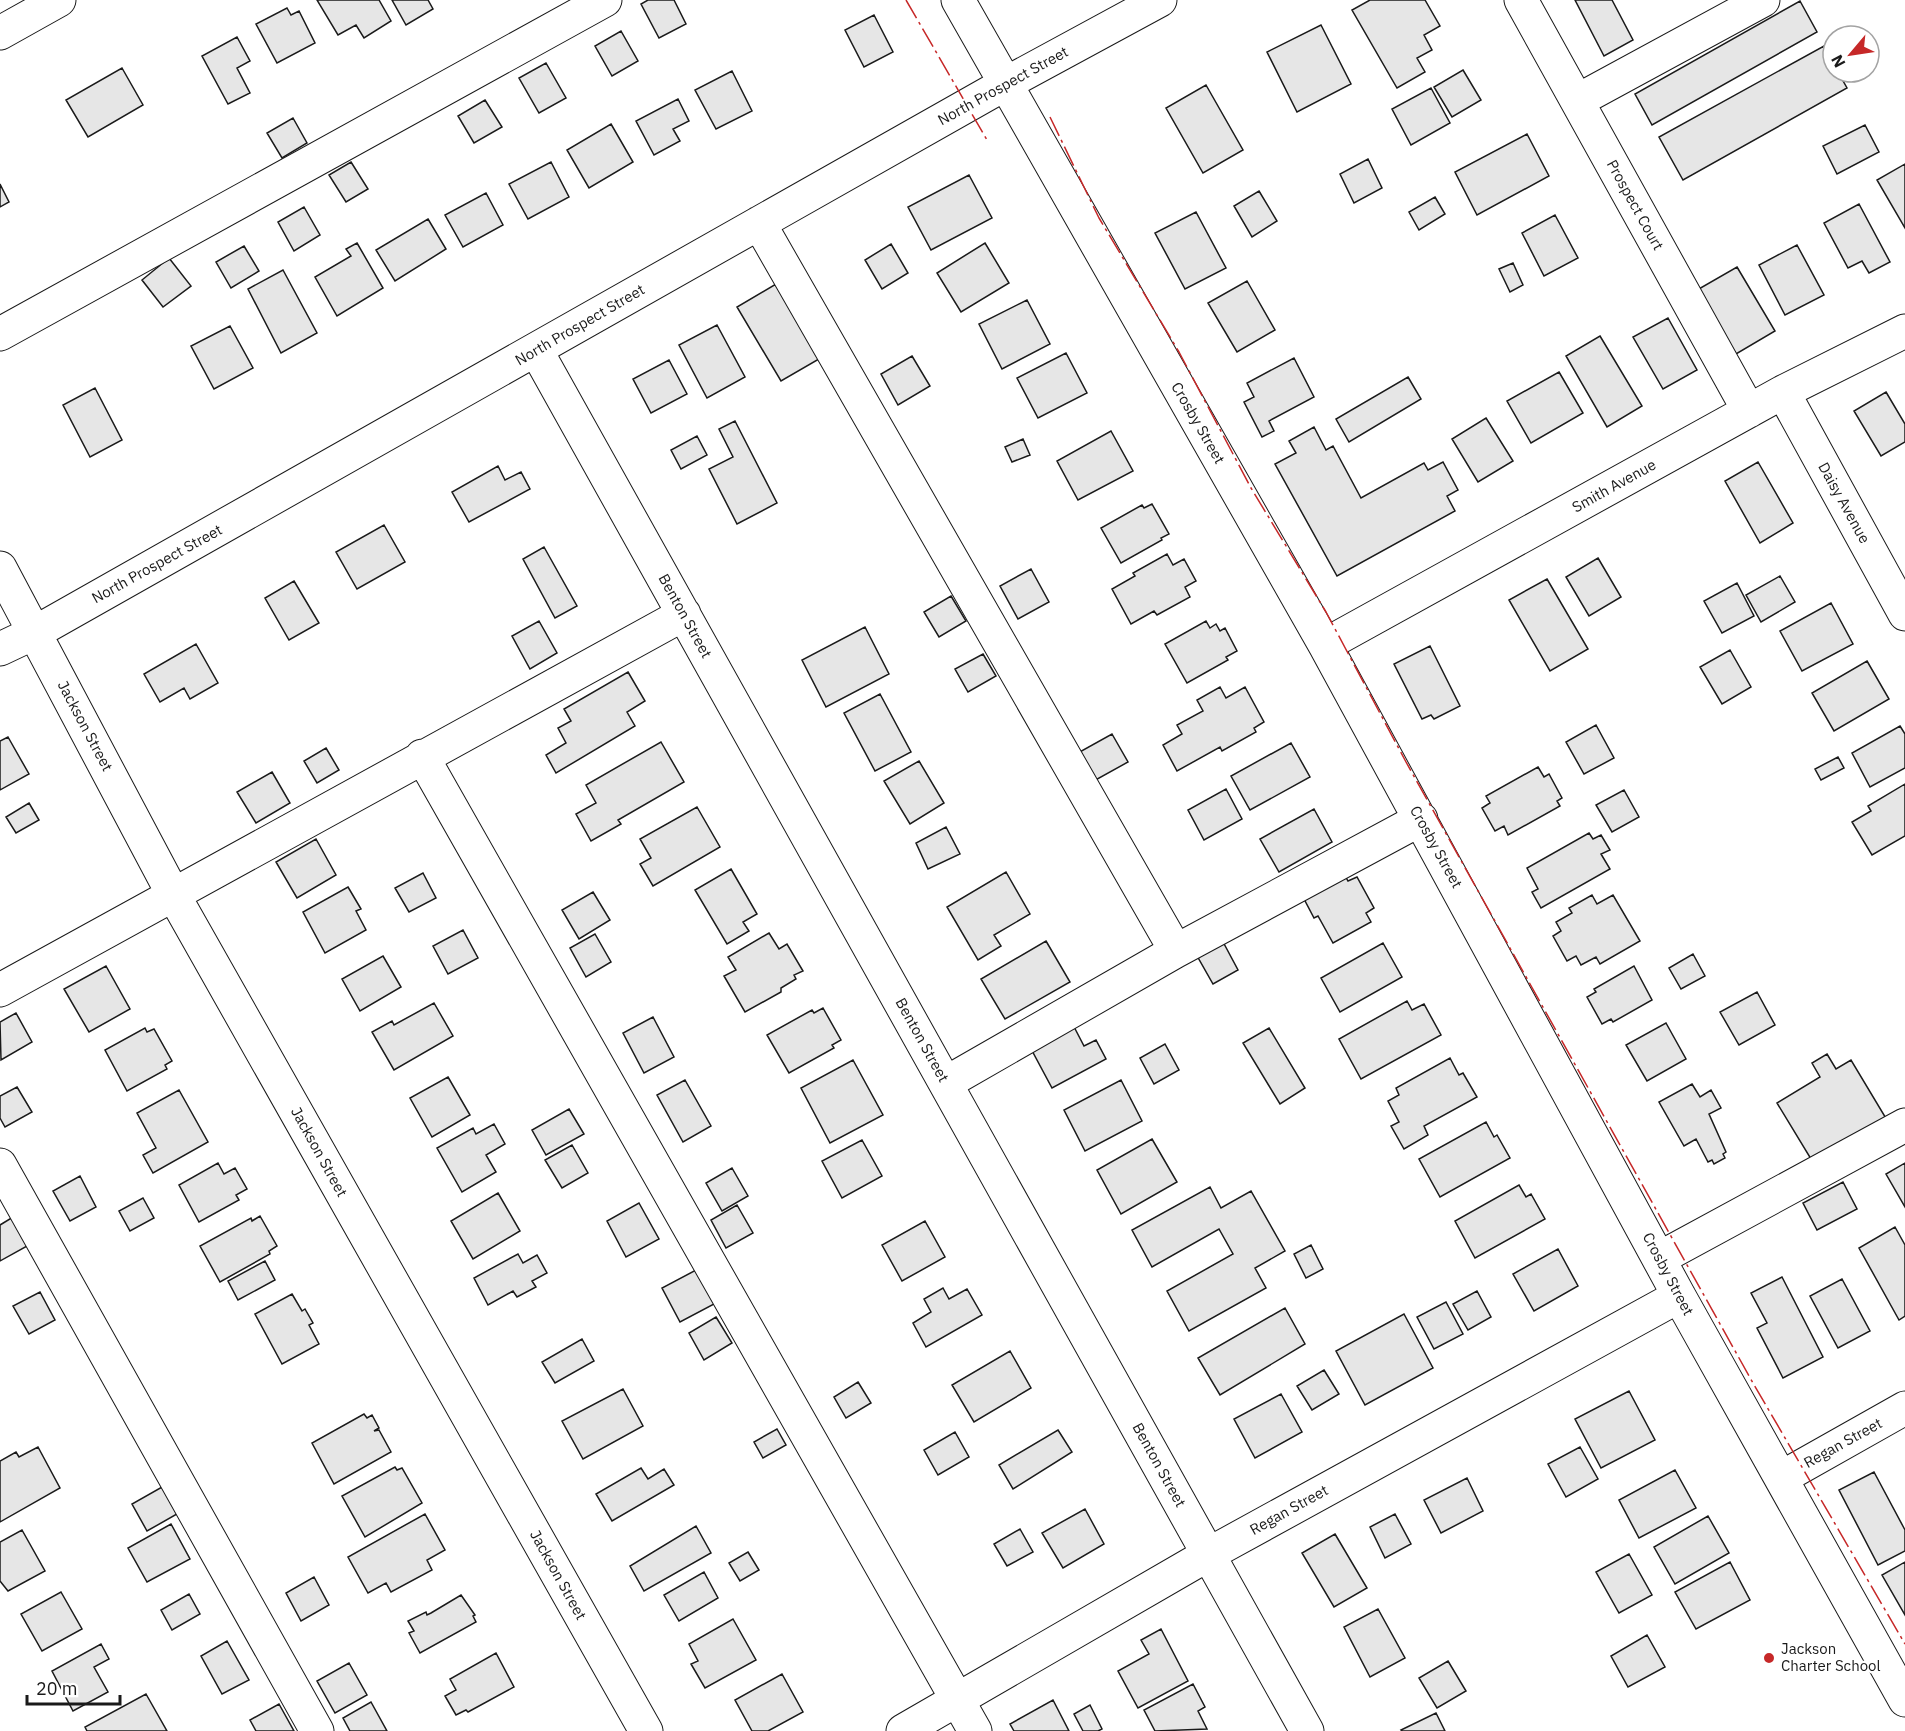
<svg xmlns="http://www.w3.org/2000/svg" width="1905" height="1731" font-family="'IBM Plex Sans',sans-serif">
	<rect width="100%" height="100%" fill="#fff"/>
	<path fill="#e6e6e6" stroke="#1a1a1a" stroke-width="1.5" d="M317,0h62l12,21 -27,17 -8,-13 -18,10z
		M392,0h36l5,9 -27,16z
		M648,0h26l12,24 -27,14 -18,-34z
		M1370,0h55l15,26 -16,9 8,15 -15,8 8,14 -28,16 -45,-78z
		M1575,0h37l21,40 -29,16z
		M1800,1l17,31 -165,93 -17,-31z
		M287,8l4,7 8,-4 16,32 -38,20 -21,-39z
		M874,15l19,37 -29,15 -19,-37z
		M1321,25l30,59 -54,28 -30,-60z
		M621,31l17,30 -26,15 -17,-30z
		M237,37l13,24 -13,7 13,25 -22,11 -26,-48z
		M1824,46l9,16v10h5l9,16 -164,92 -24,-43z
		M546,63l20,35 -27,15 -20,-35z
		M122,68l21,37 -55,32 -22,-37z
		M1463,70l18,30 -29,17 -18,-30z
		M732,71l20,40 -36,18 -21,-39z
		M1206,85l37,65 -40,23 -37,-65z
		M1431,88l19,35 -39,22 -19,-36z
		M678,99l11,22 -16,8 7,12 -26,14 -18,-34z
		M485,100l17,27 -28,16 -16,-27z
		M293,118l14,25 -25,15 -15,-25z
		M611,124l22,38 -44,26 -22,-38z
		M1865,125l14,27 -42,22 -14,-28z
		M1527,134l22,42 -72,39 -22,-43z
		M1368,159l14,29 -28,15 -14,-29z
		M351,162l17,27 -22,13 -17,-27z
		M551,162l18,35 -41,22 -19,-35z
		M1905,164v64l-28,-48z
		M969,175l23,43 -61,32 -23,-43z
		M0,184l9,18 -9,5z
		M1259,191l18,30 -25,16 -18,-31z
		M486,193l17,32 -40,22 -18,-32z
		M1435,197l10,17 -26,16 -10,-18z
		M1859,204l31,58 -21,11 -7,-12 -14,7 -24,-45z
		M304,207l16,28 -26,16 -16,-29z
		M1196,212l30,56 -41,21 -30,-56z
		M1555,215l23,43 -34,18 -22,-43z
		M428,219l18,30 -51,32 -19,-31z
		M357,243l26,45 -46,28 -22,-39 36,-21 -5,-7z
		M985,243l24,40 -48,29 -24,-39z
		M891,244l17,29 -26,16 -17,-29z
		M1797,245l27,50 -39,20 -26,-50z
		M244,246l15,25 -28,17 -15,-26z
		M169,258l22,28 -28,21 -21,-27z
		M1513,263l10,22 -13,7 -11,-23z
		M1737,267l38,64 -39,23 -39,-64z
		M283,270l34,63 -36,20 -33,-64z
		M1247,281l28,49 -38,22 -29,-49z
		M776,284l43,75 -38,22 -44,-74z
		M1027,300l23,44 -48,25 -23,-45z
		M1668,318l29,52 -34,19 -30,-52z
		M717,325l28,52 -38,21 -28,-53z
		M230,326l23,42 -39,21 -23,-43z
		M1600,336l42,70 -35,21 -41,-71z
		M1066,353l21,40 -49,25 -21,-40z
		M912,356l18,30 -32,19 -17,-31z
		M1294,358l20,39 -45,24 5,10 -12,6 -18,-35 10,-5 -7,-14z
		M669,360l18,34 -36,19 -18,-34z
		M1559,372l24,41 -52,30 -24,-42z
		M1408,377l13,22 -72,43 -13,-23z
		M95,388l27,52 -32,17 -27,-52z
		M1886,392l19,32v18l-24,14 -27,-45z
		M1486,418l27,43 -35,21 -26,-43z
		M735,421l42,82 -40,21 -28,-55 24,-12 -14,-28z
		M1314,427l12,23 7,-4 28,52 63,-35 4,7 15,-8 15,28 -11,6 8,15 -118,65 -62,-112 21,-11 -7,-12z
		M1111,431l22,40 -55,29 -21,-39z
		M697,436l10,19 -26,14 -10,-19z
		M1023,439l7,16 -18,7 -7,-15z
		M1758,462l35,61 -33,20 -35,-62z
		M498,466l7,14 16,-8 9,17 -61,33 -17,-30z
		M1152,504l17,30 -8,4 1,2 -41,23 -20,-35 41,-23 2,3z
		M384,525l21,37 -48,27 -21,-37z
		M544,547l33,59 -22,12 -32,-59z
		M1167,554l6,11 11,-6 12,22 -11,6 5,10 -33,18 -3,-4 -23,13 -19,-35 23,-13 -2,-3z
		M1598,558l23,39 -32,19 -23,-39z
		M1031,569l18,33 -31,17 -18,-33z
		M1780,576l15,26 -34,20 -15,-27z
		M1547,579l41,70 -38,22 -41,-71z
		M294,581l25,42 -30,17 -24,-42z
		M1737,583l17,33 -32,17 -18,-32z
		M951,596l15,25 -27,16 -15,-25z
		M1831,603l22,41 -51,27 -22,-40z
		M539,621l18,32 -27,16 -18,-33z
		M1206,621l4,7 6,-4 4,7 5,-3 12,23 -11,6 2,3 -41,23 -22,-39z
		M865,627l24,47 -63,33 -24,-47z
		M196,644l22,39 -28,16 -6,-11 -24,14 -16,-28z
		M1430,646l30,60 -26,13 -3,-4 -9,4 -28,-55z
		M1730,650l21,37 -29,17 -22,-37z
		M983,654l13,22 -28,16 -13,-23z
		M1867,661l22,38 -55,32 -22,-38z
		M628,672l17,29 -18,11 8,14 -79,47 -10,-18 20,-12 -8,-15 13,-7 -7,-12z
		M1220,687l6,11 19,-11 19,35 -10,6 2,4 -34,19 -2,-4 -43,24 -14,-26 19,-11 -5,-9 26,-14 -6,-11z
		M880,694l31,58 -36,19 -31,-58z
		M1596,725l18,33 -30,16 -18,-32z
		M1900,726l5,8v34l-35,19 -18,-34z
		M1112,734l16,28 -36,20 -16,-28z
		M8,737l21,37 -29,16v-49z
		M661,742l23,40 -66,38 3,4 -30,17 -15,-27 20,-11 -10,-18z
		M1291,743l19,34 -60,33 -19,-34z
		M326,748l13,22 -22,13 -13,-22z
		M1838,757l6,11 -23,12 -6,-11z
		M919,761l25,42 -34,21 -26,-43z
		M1538,767l6,10 5,-3 13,24 -5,3 3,5 -52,29 -4,-9 -9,5 -13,-23 8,-5 -4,-7z
		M272,772l18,31 -34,20 -19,-31z
		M1905,784v52l-33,19 -20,-33 19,-11 -3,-5z
		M1226,789l16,30 -38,21 -16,-30z
		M1624,790l15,27 -27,15 -16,-27z
		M29,803l10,17 -23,13 -10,-16z
		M697,807l23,40 -67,39 -13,-22 11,-6 -11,-19z
		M1314,809l18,33 -53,30 -19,-33z
		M946,827l14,27 -32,15 -12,-26z
		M1589,833l4,6 8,-4 9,15 -9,4 9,15 -69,39 -9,-16 6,-3 -11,-21z
		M316,839l20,36 -39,23 -21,-36z
		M731,869l26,45 -14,8 6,9 -22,13 -32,-54z
		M1006,872l24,42 -36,21 7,11 -23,14 -31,-53z
		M1343,872l5,9 9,-4 17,31 -8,5 5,9 -38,21 -15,-27 -4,2 -11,-21z
		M423,873l13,25 -27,14 -14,-24z
		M348,887l13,22 -5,2 10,19 -41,23 -22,-41z
		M593,892l17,28 -31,19 -17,-29z
		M1592,895l5,9 16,-9 27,46 -40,23 -4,-7 -15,8 -5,-9 -9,5 -14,-25 8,-5 -5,-9 16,-9 -3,-5z
		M463,930l15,28 -30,16 -15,-28z
		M769,933l10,16 8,-5 16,27 -9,4 2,4 -15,9v4l-36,20 -21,-36 12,-6 -8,-13z
		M595,934l16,28 -25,15 -16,-29z
		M1222,940l16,30 -25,14 -17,-30z
		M1046,941l24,41 -65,37 -24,-40z
		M1383,943l19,34 -62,35 -19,-34z
		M1693,954l12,22 -24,13 -12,-21z
		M383,956l18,31 -41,24 -18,-32z
		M106,966l24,43 -41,23 -25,-43z
		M1634,966l18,34 -39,22 -2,-3 -9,5 -15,-27 9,-5 -2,-3z
		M1757,992l18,33 -36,20 -19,-33z
		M1407,1001l5,9 12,-6 17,31 -80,44 -22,-40z
		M434,1003l19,33 -59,34 -22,-38 20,-11 2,4z
		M823,1008l18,32 -9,5 2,3 -45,25 -22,-38 45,-25 2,3z
		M16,1013l16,29 -31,18 -1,-38z
		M653,1017l21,40 -30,16 -21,-40z
		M1071,1021l13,25 12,-6 10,19 -54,29 -23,-43z
		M1666,1023l20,36 -39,22 -21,-36z
		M145,1028l2,4 7,-3 18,32 -7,4 2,4 -40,22 -22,-41z
		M1269,1028l36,60 -25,16 -37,-61z
		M1165,1044l14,26 -25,14 -14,-26z
		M1827,1054l9,15 15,-9 36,60 -73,44 -37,-61 43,-26 -8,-14z
		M1450,1058l9,17 4,-2 14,24 -53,29 4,9 -24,14 -13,-23 8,-4 -11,-21 11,-6 -3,-7z
		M853,1060l30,55 -53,28 -29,-55z
		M448,1077l22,38 -38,22 -22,-39z
		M685,1080l26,46 -28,16 -26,-47z
		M1121,1080l21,41 -57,30 -21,-41z
		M1692,1084l8,13 11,-7 10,18 -12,6 17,38 -3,2 2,4 -11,6 -2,-4 -4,2 -12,-23 -12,7 -25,-44z
		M17,1087l15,25 -27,15 -5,-9v-22z
		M179,1090l29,52 -55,31 -10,-18 13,-7 -19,-35z
		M569,1109l15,25 -38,21 -14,-25z
		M1486,1122l8,15 3,-2 13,23 -70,39 -21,-38z
		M494,1124l11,20 -19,11 10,17 -34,20 -25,-44 36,-20 3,6z
		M1152,1139l25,43 -56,32 -24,-44z
		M862,1140l20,36 -40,22 -20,-37z
		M572,1145l16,28 -26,15 -17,-28z
		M218,1163l6,11 11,-6 12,21 -11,6 3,5 -40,22 -20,-37z
		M1905,1163v44l-19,-33z
		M732,1168l16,28 -26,15 -16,-28z
		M80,1176l16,31 -26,14 -17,-30z
		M1843,1182l14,27 -40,21 -14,-27z
		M1519,1185l7,12 5,-3 14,25 -70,39 -20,-37z
		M1210,1187l11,21 30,-17 34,60 -30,17 11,20 -77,43 -22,-40 66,-37 -14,-25 -67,38 -20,-37z
		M498,1193l22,38 -47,28 -22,-38z
		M143,1198l11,20 -24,13 -11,-20z
		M639,1203l20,36 -33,18 -19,-36z
		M737,1205l16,28 -27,15 -15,-28z
		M260,1216l17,30 -8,5 1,3 -50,28 -20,-36 51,-28 1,3z
		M13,1217l16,28 -29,16v-36z
		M925,1221l20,36 -43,24 -20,-36z
		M1895,1227l10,18v71l-6,4 -40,-72z
		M1311,1245l12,24 -17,9 -12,-24z
		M1558,1249l20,37 -44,25 -21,-37z
		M518,1254l5,9 14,-8 10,18 -15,8 4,6 -19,10 -4,-6 -25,14 -14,-27z
		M265,1261l10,19 -37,20 -10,-19z
		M698,1269l18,34 -36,19 -18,-34z
		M1782,1277l41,80 -40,21 -26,-50 10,-5 -16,-30z
		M1842,1279l28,52 -32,17 -28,-52z
		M943,1288l6,11 18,-10 15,26 -56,32 -13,-24 18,-11 -7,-13z
		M1477,1291l14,26 -23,13 -15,-26z
		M40,1292l15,28 -26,14 -16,-28z
		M292,1294l10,17 3,-2 8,14 -4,2 10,19 -37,20 -27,-50z
		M1446,1302l17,32 -29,15 -17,-32z
		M1285,1308l20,36 -85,51 -22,-37z
		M1404,1314l29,54 -68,37 -29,-54z
		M716,1317l16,26 -28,17 -15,-27z
		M582,1339l12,22 -39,22 -13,-21z
		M1010,1351l21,37 -57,34 -22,-37z
		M1324,1370l15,24 -27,16 -15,-24z
		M858,1382l13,21 -25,15 -12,-21z
		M623,1389l20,37 -60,33 -21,-38z
		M1629,1391l26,49 -54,28 -26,-49z
		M1281,1394l21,38 -47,26 -21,-39z
		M364,1414l3,4 5,-3 7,13 -5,3 5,-1 12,22 -57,32 -22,-41z
		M777,1429l9,16 -23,13 -9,-16z
		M1058,1430l14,22 -59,37 -14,-24z
		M955,1432l14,25 -31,18 -14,-25z
		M38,1447l22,41 -60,34v-61l16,-9 3,5z
		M1580,1447l18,32 -32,18 -18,-33z
		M395,1467l2,3 5,-2 20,35 -57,34 -23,-41z
		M641,1468l7,11 16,-10 10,16 -62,36 -16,-27z
		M1675,1470l21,38 -57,30 -20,-38z
		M1874,1472l31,58v21l-27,14 -39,-75z
		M1467,1478l16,33 -42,22 -17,-33z
		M162,1487l15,27 -30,17 -15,-27z
		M1085,1509l19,35 -41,24 -21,-35z
		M425,1514l20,36 -18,10 5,10 -41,22 -5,-9 -18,10 -20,-36z
		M1395,1514l16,30 -26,14 -15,-31z
		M1708,1516l21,37 -54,31 -21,-37z
		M171,1524l19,35 -43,23 -19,-34z
		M696,1526l15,27 -67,38 -14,-25z
		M1020,1529l13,23 -26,14 -13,-22z
		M22,1530l23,41 -37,20 -8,-10v-39z
		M1335,1534l32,54 -33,19 -32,-54z
		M748,1552l11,18 -19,11 -11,-18z
		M1629,1554l23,41 -33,18 -23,-41z
		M1730,1562l20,38 -54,29 -21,-37z
		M1905,1562v53l-23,-40z
		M704,1572l14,26 -39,23 -15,-26z
		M314,1577l15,28 -28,16 -15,-28z
		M61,1592l21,37 -40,22 -21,-37z
		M189,1594l11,20 -28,16 -11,-20z
		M461,1595l14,20 -2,1 3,6 -56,31 -11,-20 5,-2 -6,-10 18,-9 1,3 4,-2z
		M1378,1609l27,49 -35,19 -26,-50z
		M733,1619l23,41 -51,28 -14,-24 7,-3 -9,-17z
		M1161,1629l27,52 -50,27 -20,-37 31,-17 -8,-14z
		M1647,1635l18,32 -37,20 -17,-31z
		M227,1641l22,39 -27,14 -21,-38z
		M101,1644l8,15 -15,8 14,25 -35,19 -21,-40z
		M496,1653l18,34 -46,25 -2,-2 -10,5 -11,-19 11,-6 -6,-11z
		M1448,1661l18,30 -29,17 -18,-30z
		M349,1663l18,32 -32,18 -18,-32z
		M782,1674l21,38 -35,19h-16l-17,-31z
		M1193,1684l12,23 -7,4 9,18 -52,2 -11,-21z
		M146,1694l21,37h-80l-2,-4z
		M1053,1700l16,31h-55l-4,-7z
		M371,1702l16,29h-37l-7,-13z
		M279,1704l15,27h-38l-6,-11z
		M1090,1705l12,24 -4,2h-15l-9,-17z
		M1436,1713l9,18h-43l-1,-1z"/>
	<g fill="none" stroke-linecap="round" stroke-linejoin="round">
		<g stroke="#1a1a1a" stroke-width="35">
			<path id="minor" d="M958,0l367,645 354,651 226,404
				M1521,0l228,411
				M0,33l59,-33
				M1577,101l186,-101
				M759,223l417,728 -230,132
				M0,334l605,-334
				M536,350l771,1381
				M1783,392l122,222
				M0,568l173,326 473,837
				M1325,645l458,-253 122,-61
				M0,649l36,-17 969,-548 155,-84
				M422,756l553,975
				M1176,951l245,-132
				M0,990l684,-376
				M0,1165l317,566
				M1660,1258l245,-133
				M1781,1478l124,-70
				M903,1731l306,-177 470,-258"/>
		</g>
		<use href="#minor" stroke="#fff" stroke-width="33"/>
		<path stroke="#c62828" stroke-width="1.5" stroke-dasharray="21 4.5 3 4.5" stroke-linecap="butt" d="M906,0l81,140
			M1050,117l49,101 80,134 72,136 75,124 80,150 347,621 152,261"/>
	</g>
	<circle fill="#c62828" stroke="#fff" stroke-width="2" cx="1769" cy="1658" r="6"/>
	<g text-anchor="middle" stroke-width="4.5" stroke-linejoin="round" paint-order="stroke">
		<g font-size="15" fill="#1a1a1a" stroke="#fff">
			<text transform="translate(1003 86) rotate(-29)" y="5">North Prospect Street</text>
			<text transform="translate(1635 205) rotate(61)" y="5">Prospect Court</text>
			<text transform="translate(580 325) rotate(-30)" y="5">North Prospect Street</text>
			<text transform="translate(1198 423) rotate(60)" y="5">Crosby Street</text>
			<text transform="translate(1614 486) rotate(-29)" y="5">Smith Avenue</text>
			<text transform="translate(1844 503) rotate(61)" y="5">Daisy Avenue</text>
			<text transform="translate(157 564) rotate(-29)" y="5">North Prospect Street</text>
			<text transform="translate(685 616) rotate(61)" y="5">Benton Street</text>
			<text transform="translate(85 726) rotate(62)" y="5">Jackson Street</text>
			<text transform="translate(1436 847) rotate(61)" y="5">Crosby Street</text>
			<text transform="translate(922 1040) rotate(61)" y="5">Benton Street</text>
			<text transform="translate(319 1152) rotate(61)" y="5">Jackson Street</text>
			<text transform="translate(1668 1274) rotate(62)" y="5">Crosby Street</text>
			<text transform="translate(1843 1443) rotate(-29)" y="5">Regan Street</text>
			<text transform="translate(1159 1465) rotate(61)" y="5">Benton Street</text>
			<text transform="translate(1289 1510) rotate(-29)" y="5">Regan Street</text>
			<text transform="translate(558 1575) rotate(61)" y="5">Jackson Street</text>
		</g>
		<g font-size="15" fill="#1a1a1a" stroke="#fff" text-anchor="start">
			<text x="1781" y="1654">Jackson<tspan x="1781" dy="17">Charter School</tspan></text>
		</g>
	</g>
	<g transform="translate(1851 54) rotate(241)"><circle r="28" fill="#ffffff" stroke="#a3a3a3" stroke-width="1.5"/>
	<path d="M0-4.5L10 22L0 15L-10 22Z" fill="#c62828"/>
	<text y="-9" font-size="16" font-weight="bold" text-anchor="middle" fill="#1a1a1a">N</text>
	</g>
	<path d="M27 1695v9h93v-9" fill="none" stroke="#1a1a1a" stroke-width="3"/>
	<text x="36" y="1695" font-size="18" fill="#1a1a1a" stroke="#ffffff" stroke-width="4.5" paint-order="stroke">20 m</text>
</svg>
